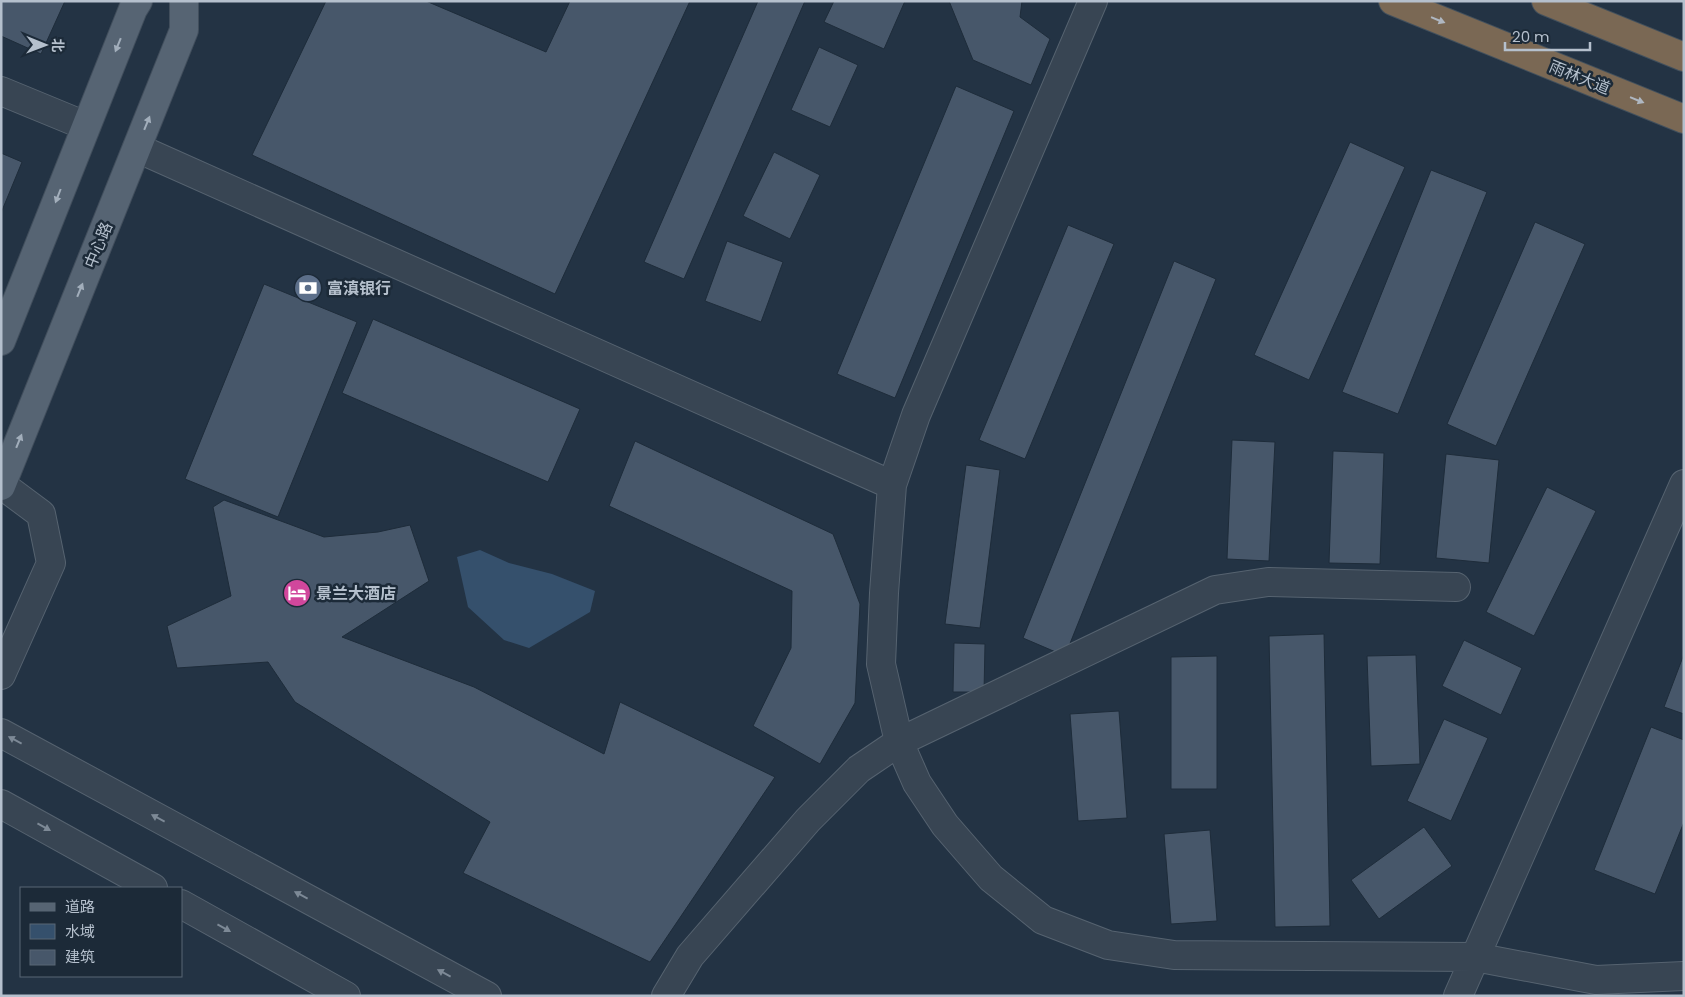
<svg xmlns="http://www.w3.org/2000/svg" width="1685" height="997" font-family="Poppins,'Noto Sans SC',sans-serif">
	<rect width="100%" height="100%" fill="#233344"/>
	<path fill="#35506c" d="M480,550l29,13 43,11 43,17 -5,21 -61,36 -25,-8 -36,-33 -11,-50z"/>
	<path fill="#47576a" stroke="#1e2c3a" d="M1,1h64l-24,53 -40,-18z
		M326,1h100l120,51 24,-51h120l-135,293 -303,-139z
		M758,1h47l-121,278 -40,-17z
		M834,1h71l-21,48 -60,-27z
		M949,1h73l-2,16 30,22 -19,46 -58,-25z
		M819,47l39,18 -28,62 -39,-17z
		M956,86l58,25 -119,287 -58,-24z
		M1350,142l55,25 -96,213 -55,-25z
		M774,152l46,23 -30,64 -47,-23z
		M1,153l21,9 -21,51z
		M1431,170l56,22 -89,222 -56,-22z
		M1535,222l50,22 -89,202 -49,-22z
		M1068,225l46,19 -89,215 -46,-19z
		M727,241l56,21 -22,60 -56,-21z
		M1174,261l42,18 -151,377 -42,-18z
		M264,284l93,38 -79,195 -93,-38z
		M373,319l207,90 -32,73 -206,-89z
		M1232,440l43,2 -6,119 -42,-2z
		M635,441l198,93 27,70 -5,99 -35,61 -67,-38 38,-78 1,-57 -183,-85z
		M1333,451l51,2 -4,111 -51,-1z
		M1446,454l53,6 -10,103 -53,-5z
		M966,465l34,5 -20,158 -35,-4z
		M1547,487l49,24 -62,125 -48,-24z
		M224,500l100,37 54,-5 32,-7 19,56 -87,56 132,50 130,67 16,-52 155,75 -125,185 -187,-89 27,-51 -195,-120 -27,-40 -91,6 -10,-42 64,-30 -18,-89z
		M1324,634l6,292 -55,1 -6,-291z
		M1464,640l58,28 -21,47 -59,-29z
		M954,643l31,1 -1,48h-31z
		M1684,654v60l-20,-7z
		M1416,655l4,109 -49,2 -4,-110z
		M1217,656v133h-46v-132z
		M1119,711l8,107 -49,3 -8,-107z
		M1444,719l44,19 -37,83 -44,-20z
		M1651,727l33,13v82l-29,72 -61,-24z
		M1424,827l28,39 -73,53 -28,-39z
		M1210,830l7,91 -46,3 -7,-90z"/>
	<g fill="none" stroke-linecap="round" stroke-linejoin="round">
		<g stroke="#566370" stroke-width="30">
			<path id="minor" d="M1093,1l-177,414 -24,70 -8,108 -3,71 18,78 18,41 28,42 46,53 52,42 65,25 66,10 301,2 121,23 88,-4
				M1,91l85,35
				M137,148l755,337
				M1,675l50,-112 -10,-49 -39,-29
				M1,733l486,263
				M1,804l152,84
				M181,904l165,92
				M666,996l24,-40 118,-136 51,-51 40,-27 316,-152 53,-8 188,5
				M1458,996l226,-512"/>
		</g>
		<g stroke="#414e5c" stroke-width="30">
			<path id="major" d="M1,341l132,-332 5,-8
				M1,486l183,-456v-29"/>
		</g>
		<g stroke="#42505d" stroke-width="30">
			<path id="highway" d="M1393,1l291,118
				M1546,1l138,56"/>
		</g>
		<use href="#minor" stroke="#384553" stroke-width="28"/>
		<use href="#major" stroke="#566473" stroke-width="28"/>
		<use href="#highway" stroke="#7a6854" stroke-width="28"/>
	</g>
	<defs><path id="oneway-solid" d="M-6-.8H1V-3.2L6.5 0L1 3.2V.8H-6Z" transform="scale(1.25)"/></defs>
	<g fill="#afb7c1">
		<use href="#oneway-solid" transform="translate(1438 20) rotate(22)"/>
		<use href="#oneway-solid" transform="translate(1637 100) rotate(22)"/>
	</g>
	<g fill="#a2aebb">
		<use href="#oneway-solid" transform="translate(118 45) rotate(112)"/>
		<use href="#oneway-solid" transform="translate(147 123) rotate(-68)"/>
		<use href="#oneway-solid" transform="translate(58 196) rotate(111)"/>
		<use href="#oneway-solid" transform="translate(80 290) rotate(-68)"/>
		<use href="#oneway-solid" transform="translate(19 441) rotate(-68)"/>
	</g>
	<g fill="#7d8996">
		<use href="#oneway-solid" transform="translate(15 740) rotate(-152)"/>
		<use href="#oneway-solid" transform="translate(158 818) rotate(-152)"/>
		<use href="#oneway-solid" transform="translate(44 827) rotate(29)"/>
		<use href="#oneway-solid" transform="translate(301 895) rotate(-152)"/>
		<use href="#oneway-solid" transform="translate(224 928) rotate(29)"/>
		<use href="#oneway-solid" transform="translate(444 973) rotate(-152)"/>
	</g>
	<defs>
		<g id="bank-disc" transform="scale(1.4375)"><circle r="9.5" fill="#5c6f8a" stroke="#1c2a38"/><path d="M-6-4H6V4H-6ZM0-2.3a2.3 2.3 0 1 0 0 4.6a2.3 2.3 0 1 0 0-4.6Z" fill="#fff"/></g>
		<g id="hotel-disc" transform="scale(1.4375)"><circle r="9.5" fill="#d1479c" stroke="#1c2a38"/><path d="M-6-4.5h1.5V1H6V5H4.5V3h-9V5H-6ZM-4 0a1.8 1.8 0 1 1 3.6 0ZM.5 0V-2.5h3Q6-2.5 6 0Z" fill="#fff"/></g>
	</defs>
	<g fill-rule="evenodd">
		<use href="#bank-disc" x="308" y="288"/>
		<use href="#hotel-disc" x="297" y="593"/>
	</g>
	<g text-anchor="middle" stroke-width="5" stroke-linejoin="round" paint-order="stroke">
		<g font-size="16" fill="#b5c0cd" stroke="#1c2a38">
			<text transform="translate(1580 77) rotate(22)" y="6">雨林大道</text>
			<text transform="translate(98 245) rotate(-68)" y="6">中心路</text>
		</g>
		<g font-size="16" font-weight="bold" fill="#b5c0cd" stroke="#1c2a38" text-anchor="start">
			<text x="327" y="294">富滇银行</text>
			<text x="316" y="599">景兰大酒店</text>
		</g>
	</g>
	<rect width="1685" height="997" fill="none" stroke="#b5c0cd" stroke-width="5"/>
	<rect x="20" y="887" width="162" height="90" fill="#1c2a38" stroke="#596674"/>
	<rect x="30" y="903" width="25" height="8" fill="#566473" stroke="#596674"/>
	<text x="65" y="912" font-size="15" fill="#b5c0cd">道路</text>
	<rect x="30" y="924" width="25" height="15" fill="#35506c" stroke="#596674"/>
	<text x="65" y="937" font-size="15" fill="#b5c0cd">水域</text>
	<rect x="30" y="950" width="25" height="15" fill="#47576a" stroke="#596674"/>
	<text x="65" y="962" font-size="15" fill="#b5c0cd">建筑</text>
	<g transform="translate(45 45) rotate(91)" stroke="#1c2a38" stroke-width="4" paint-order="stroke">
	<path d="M0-4L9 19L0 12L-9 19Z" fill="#b5c0cd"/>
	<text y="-8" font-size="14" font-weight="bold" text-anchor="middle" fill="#b5c0cd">北</text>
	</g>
	<path d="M1505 42v8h85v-8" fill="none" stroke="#b5c0cd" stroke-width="2.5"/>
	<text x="1512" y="42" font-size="15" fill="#b5c0cd" stroke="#1c2a38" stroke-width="4" paint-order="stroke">20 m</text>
</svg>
